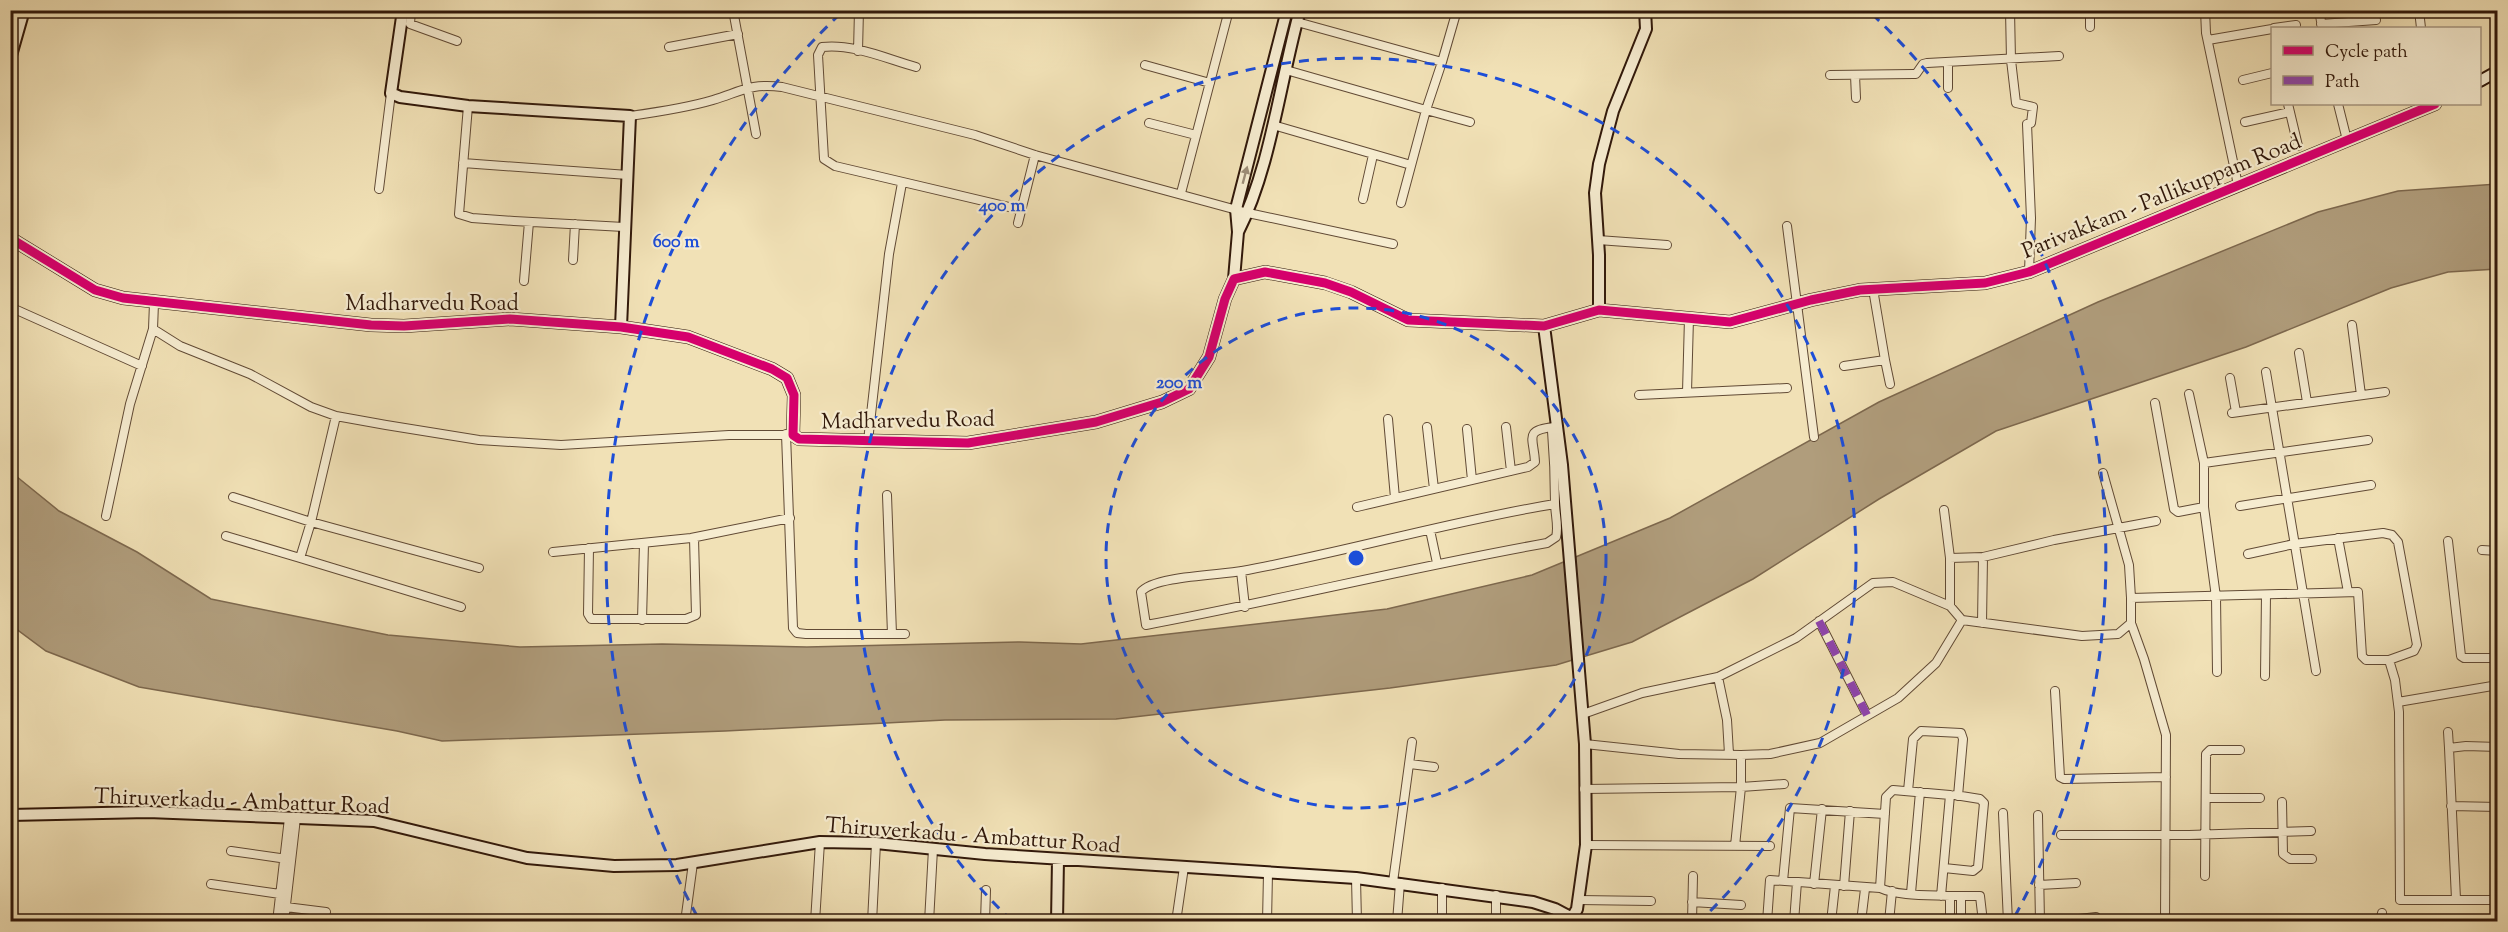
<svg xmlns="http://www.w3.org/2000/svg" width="2508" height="932" font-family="'Sorts Mill Goudy',serif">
	<rect width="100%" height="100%" fill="#f1e1b6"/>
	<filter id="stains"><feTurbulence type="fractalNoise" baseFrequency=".00333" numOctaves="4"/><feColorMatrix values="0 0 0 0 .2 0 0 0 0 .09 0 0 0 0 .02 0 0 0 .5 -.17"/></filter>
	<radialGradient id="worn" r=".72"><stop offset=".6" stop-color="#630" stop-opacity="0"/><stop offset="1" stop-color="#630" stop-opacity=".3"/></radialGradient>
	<path fill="#b09d7c" stroke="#7d684e" stroke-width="1.5" d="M2497,184v85l-49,3 -57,16 -145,59 -250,84 -117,68 -126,80 -121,63 -76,23 -166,23 -274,31 -171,1 -220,11 -283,10 -45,-10 -258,-44 -93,-36 -35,-26v-153l48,39 78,41 74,47 177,36 132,12 142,-3 145,3 213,-5 61,2 306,-35 145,-34 138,-57 209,-116 219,-100 220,-90 80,-21z"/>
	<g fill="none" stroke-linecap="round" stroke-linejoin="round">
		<g stroke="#614a35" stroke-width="10">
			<path id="street" d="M411,10l-1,14 47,17
				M733,10l23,124
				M2010,10l1,50 5,43 17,4 -2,16 -4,1 4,94 -2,54
				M2090,10v17
				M2205,10l1,23 32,152
				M2319,10l3,17
				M2419,10l2,18
				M2321,24l55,-4
				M2274,28l22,-3
				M2208,40l64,-11
				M669,47l69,-13
				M858,51l1,-41
				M1442,62l15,-52
				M1948,63v25
				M1145,65l65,18
				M916,67c-29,-8 -64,-24 -94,-20l-4,8 6,104 11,7 187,44
				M1286,70l140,40 16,-48 -145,-40
				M1830,75l83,-1h3l7,-10 4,-1 132,-7
				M1855,75l1,23
				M2243,80l29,-7
				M2288,104l10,42
				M2338,104l9,36
				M468,106l-9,108 13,4 42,3 110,6
				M630,116c28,-4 56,-8 83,-16 29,-9 38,-17 69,-13l193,48 60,20 213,58 145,31
				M2245,122l45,-10
				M1149,123l47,12
				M1273,125l138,40
				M463,163l165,12
				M379,189l12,-96
				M1181,193l48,-183
				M1363,199l10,-44
				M1401,203l25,-93 44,12
				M1018,223l17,-68
				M1787,226l27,211
				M1598,240l69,5
				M573,260l2,-36
				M524,281l5,-59
				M154,303l-1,26 27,17 70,28 61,33 25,9 50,9 93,15 82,5 168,-10h64
				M10,307l132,59
				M2352,325l9,70
				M2299,353l8,49
				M1885,360l5,24
				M1844,366l41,-6 -12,-71
				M2266,372l50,299
				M2230,378l6,34
				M1687,392l2,-74
				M2189,394l15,69v44l12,90 1,75
				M1639,395l148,-7
				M2155,403l19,106 4,3 26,-5
				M2232,413l153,-21
				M1388,419l7,79
				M1427,427l7,62
				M1506,427l5,44
				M1467,429l5,51
				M786,434l7,194 4,5 9,1h99
				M868,441l21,-187 13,-71
				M2204,463l164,-23
				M2103,473l26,92 2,33
				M887,495l5,139
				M233,497l78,25 168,46
				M1555,504c-105,17 -208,48 -313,67 -21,4 -89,5 -101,21l5,33c134,-25 266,-58 401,-82l9,-6c3,-10 -1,-23 -1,-34 0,-24 -1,-48 -3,-72l5,-4
				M2240,506l131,-21
				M1357,507l171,-40 7,-5c-1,-24 -12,-32 19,-35
				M1944,510l6,48v48
				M106,516l24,-112 23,-75
				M1430,530l7,33
				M226,536l74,22 11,-36 25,-106
				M2338,538l10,54
				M2448,541l13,115 3,2h34
				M589,548l-1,66 3,5h95l10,-4 -2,-77
				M2482,550l16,1
				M553,552l138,-14 99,-20
				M2248,554l46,-10 89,-11 9,2 6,7 19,103 -3,6 -25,9
				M300,558l161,49
				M1950,558l33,-1 71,-17 102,-19
				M1241,571l4,36
				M642,620l2,-77
				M1819,621l48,94
				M1982,623l1,-66
				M2265,676l1,-81
				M1718,677l9,43 2,34
				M2055,691l5,86 4,2 102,-2
				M2398,702l100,-17
				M1583,714l59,-21 76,-16 78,-39 77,-55 20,-1 57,24 12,14
				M2448,732l1,16
				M1585,744l94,10 62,1 29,-1 50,-11 78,-45 38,-35 26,-43 120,16 36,-2 13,-11
				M1741,755v32l43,-3
				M1410,764l24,3
				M1584,789l157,-2 -6,59
				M1908,791l5,-52 8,-8 40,2 2,6 -5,57
				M2206,798h54
				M2282,802l1,52 7,5h22
				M2451,806l47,1
				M2003,813l5,109
				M2038,815l2,107
				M2061,835h128l122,-4
				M1586,845l184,1
				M231,851l56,8
				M1944,868l29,3 5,-4 6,-64 -4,-4 -25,-4
				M2205,876l1,-122 4,-4h30
				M1356,878l1,44
				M1783,881l7,-73 95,6
				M1393,882l19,-140
				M211,884l69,10
				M1814,884l8,-75
				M2039,885l37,-2
				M1844,886l6,-75
				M1911,893l9,-101
				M1496,895v27
				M1941,896l9,-101 -57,-5 -7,7 -6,91c17,8 50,7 70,8v26
				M1950,896h30l3,26
				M1961,897v25
				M2456,899l-7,-151 17,-2 32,1
				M1579,900l72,1
				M1692,902l49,3
				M286,907l40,5
				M197,919l26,3
				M277,922l12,-104
				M284,922l12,-104
				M685,922l8,-59
				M815,922l5,-80
				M872,922l4,-79
				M929,922l4,-73
				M985,922l1,-32
				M1176,922l8,-55
				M1267,922l1,-49
				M1397,922l3,-39
				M1442,922v-34
				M1692,922l1,-46
				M1767,922l3,-42 110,8
				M1794,922l3,-40
				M1831,922l4,-36
				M1861,922l4,-33
				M1889,922l3,-31
				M2054,922l42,-5
				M2165,922l1,-187 -22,-76 -13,-36v-25l227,-6 4,64 4,4h23l6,20 4,32 1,188h98
				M2380,922l2,-9"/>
		</g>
		<g stroke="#31180a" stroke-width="14">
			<path id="secondary" d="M403,10l-12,83 9,4 68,9 162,10 -9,211
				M10,59l14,-49
				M2480,81l18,-10
				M1238,232c33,-65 42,-151 62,-222
				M10,238l85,52 28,8 248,27 33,1 106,-7 111,8 67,10 84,32 15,9 7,17 -1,40 6,4 169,4 128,-21 66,-20 27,-13 20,-32 16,-58 9,-20 31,-7 60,11 26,9 57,28 136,6 55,-16 131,12 81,-22 49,-10 125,-7 44,-11 406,-168
				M1234,279l4,-47 -2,-23 51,-199
				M1599,310v-55l-4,-62 4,-29 14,-53 33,-82 -1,-19
				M1544,326l18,139 23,279 1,101 -9,64 -5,9
				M10,815l138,-3 226,9 153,37 87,8 63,-1 143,-23 56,1 109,11 371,24 177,24 22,7 17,9 1,4
				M1057,922l1,-63"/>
		</g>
		<use href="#street" stroke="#f6ecd0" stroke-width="8"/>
		<use href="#secondary" stroke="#f6ecd0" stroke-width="10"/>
		<path stroke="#8e44ad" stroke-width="8" stroke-dasharray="15 8" stroke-linecap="butt" d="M1819,621l48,94"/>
		<g stroke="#f6ecd0" stroke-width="13">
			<path id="cycleway" d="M10,238l85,52 28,8 248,27 33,1 106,-7 111,8 67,10 84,32 15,9 7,17 -1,40 6,4 169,4 128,-21 66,-20 27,-13 20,-32 16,-58 9,-20 31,-7 60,11 26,9 57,28 136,6 55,-16 131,12 81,-22 49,-10 125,-7 44,-11 406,-168"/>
		</g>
		<use href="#cycleway" stroke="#d6006c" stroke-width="9"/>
	</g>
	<defs><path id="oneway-solid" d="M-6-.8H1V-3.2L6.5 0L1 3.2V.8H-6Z" transform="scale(1.5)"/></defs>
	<use fill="#9d8d77" href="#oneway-solid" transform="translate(1245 175) rotate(-75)"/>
	<g fill="none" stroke="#1d4ed8" stroke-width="3" stroke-dasharray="10 8">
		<circle cx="1356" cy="558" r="250"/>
		<path d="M1012 921A500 500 0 1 1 1700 921"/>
		<path d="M697 916A750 750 0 0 1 840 14M1872 14A750 750 0 0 1 2015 916"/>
	</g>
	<g text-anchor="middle" stroke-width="4.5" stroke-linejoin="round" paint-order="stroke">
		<g font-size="22" fill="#31180a" stroke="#f6ecd0">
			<text transform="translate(2161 195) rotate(-22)" y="8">Parivakkam - Pallikuppam Road</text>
			<text x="432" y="310">Madharvedu Road</text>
			<text transform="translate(908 419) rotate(-1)" y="8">Madharvedu Road</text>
			<text transform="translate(242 800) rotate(2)" y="8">Thiruverkadu - Ambattur Road</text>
			<text transform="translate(973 834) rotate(4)" y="8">Thiruverkadu - Ambattur Road</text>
		</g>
	</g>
	<circle cx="1356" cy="558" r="9" fill="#1d4ed8" stroke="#f6ecd0" stroke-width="3"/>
	<g font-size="18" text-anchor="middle" font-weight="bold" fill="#1d4ed8" stroke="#f6ecd0" stroke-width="4.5" stroke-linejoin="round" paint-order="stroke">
		<text x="1002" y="211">400 m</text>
		<text x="676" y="247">600 m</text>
		<text x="1179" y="388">200 m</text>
	</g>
	<rect width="2508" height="932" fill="none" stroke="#f1e1b6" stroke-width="36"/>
	<rect x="12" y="12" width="2484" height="908" fill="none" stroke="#31180a" stroke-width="3"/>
	<rect x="18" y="18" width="2472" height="896" fill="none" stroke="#31180a" stroke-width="1.5"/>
	<rect x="2271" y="27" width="210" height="78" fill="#f6ecd0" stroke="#a79781" stroke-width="1.5"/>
	<rect x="2283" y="46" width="30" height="9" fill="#d6006c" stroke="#a79781" stroke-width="1.5"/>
	<text x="2325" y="57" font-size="18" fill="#31180a">Cycle path</text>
	<rect x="2283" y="76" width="30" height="9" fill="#8e44ad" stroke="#a79781" stroke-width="1.5"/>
	<text x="2325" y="87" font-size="18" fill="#31180a">Path</text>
	<rect width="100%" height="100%" filter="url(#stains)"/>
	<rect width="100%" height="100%" fill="url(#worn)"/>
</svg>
